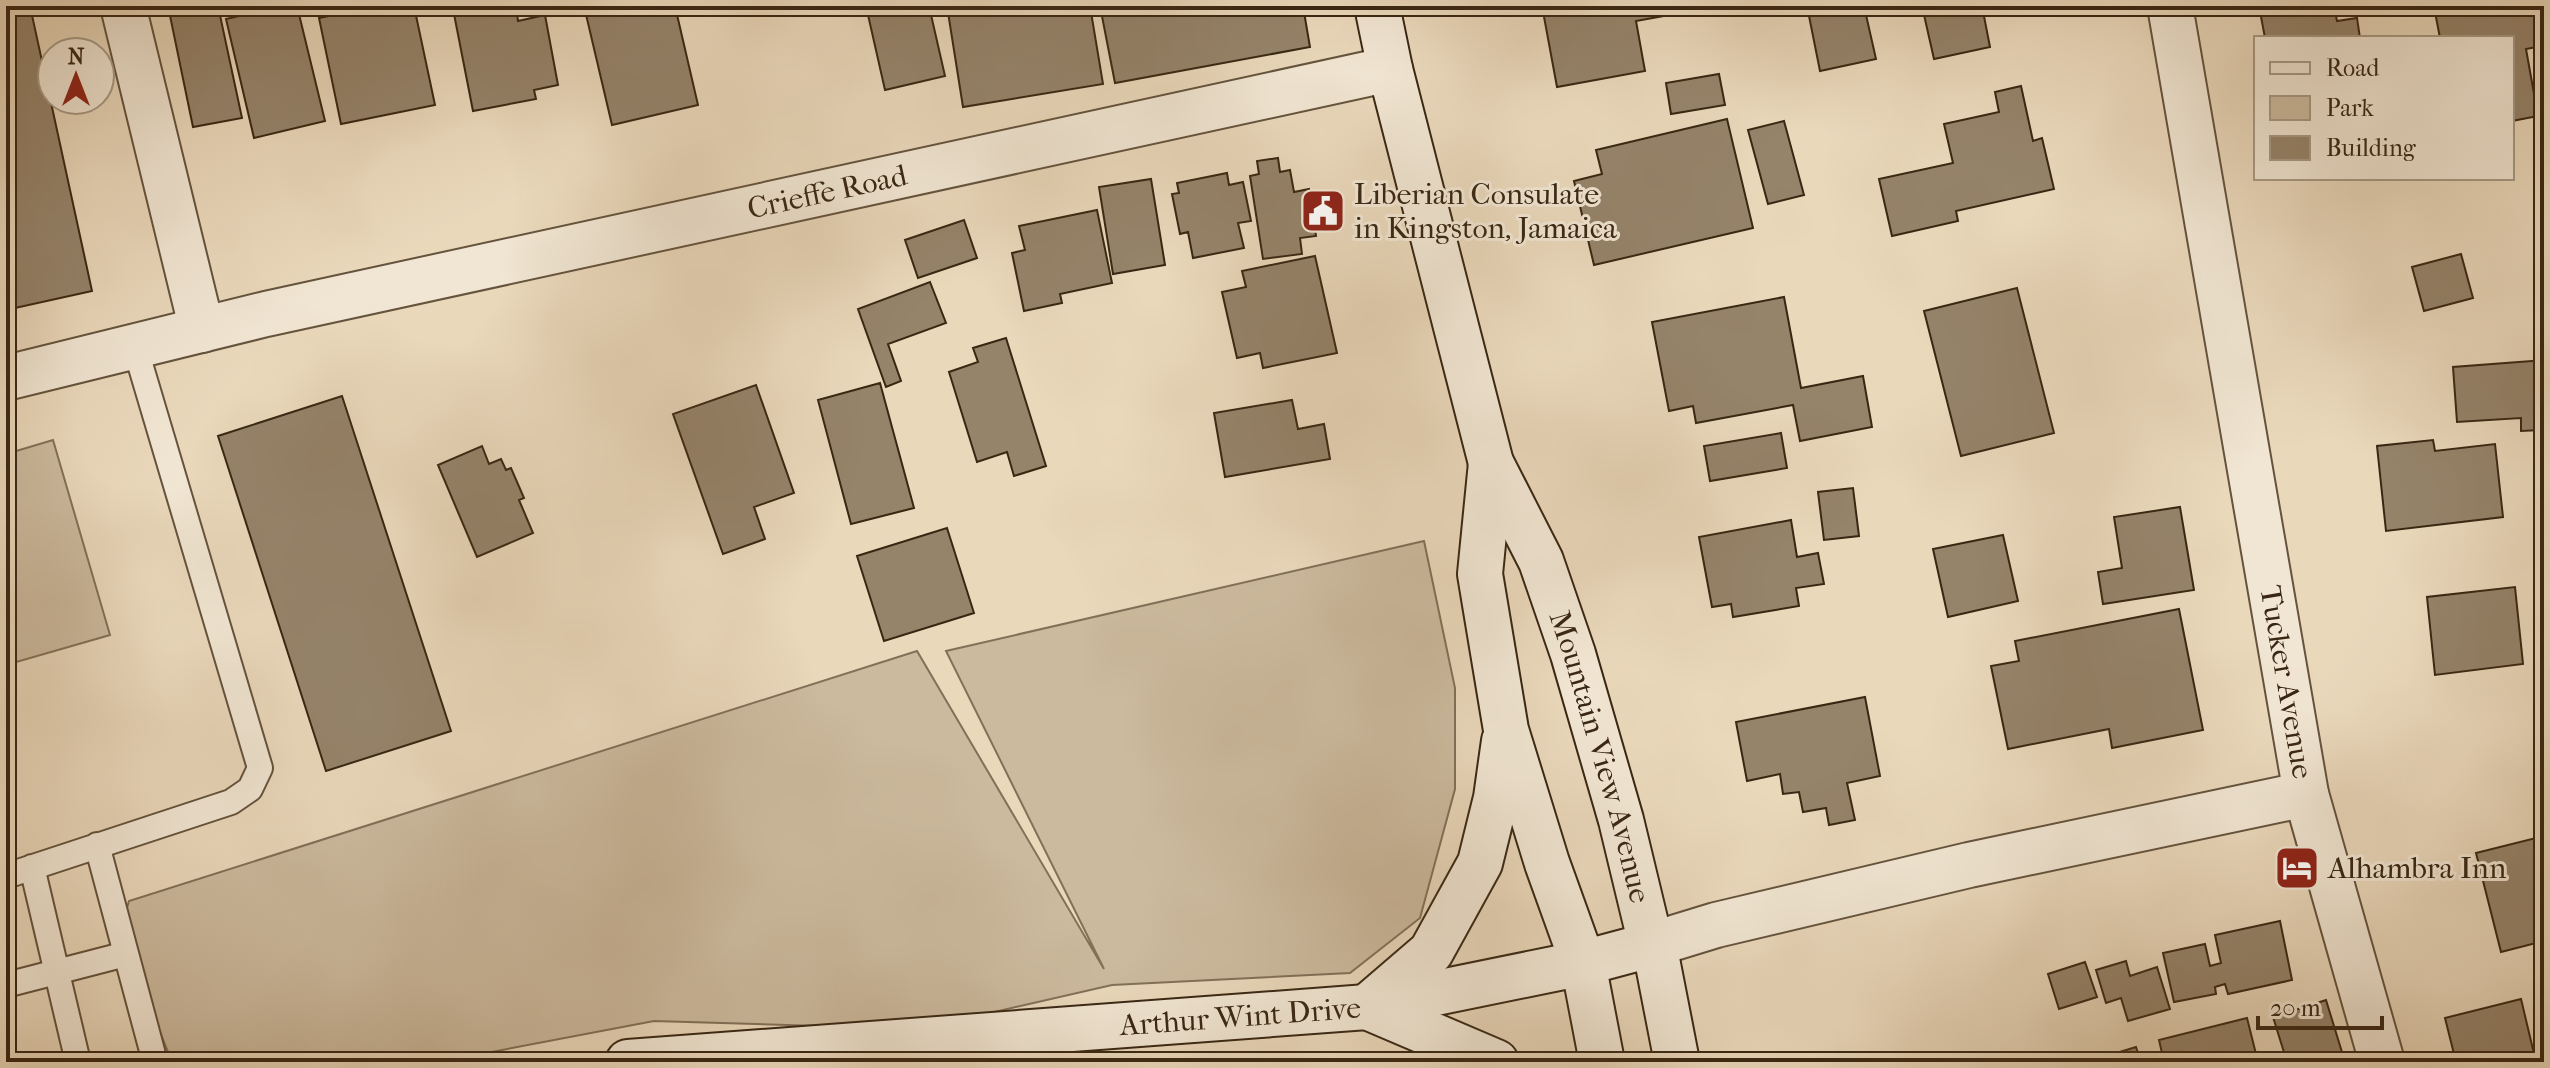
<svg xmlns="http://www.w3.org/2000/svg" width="2550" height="1068" font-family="'IM FELL French Canon',serif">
	<rect width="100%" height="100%" fill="#ead8bb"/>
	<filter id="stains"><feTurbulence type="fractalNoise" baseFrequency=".0025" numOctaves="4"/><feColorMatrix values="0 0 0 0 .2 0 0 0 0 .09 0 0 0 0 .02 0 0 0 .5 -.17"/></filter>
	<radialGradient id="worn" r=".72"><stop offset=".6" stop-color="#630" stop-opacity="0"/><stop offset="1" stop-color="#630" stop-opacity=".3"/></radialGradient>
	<path fill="#ccba9e" stroke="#827058" stroke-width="2" d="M53,440l57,195 -104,30v-211z
		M1424,541l31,147v101l-35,129 -70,55 -238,12 -192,44 -266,-8 -215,41h-267l-52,-130 9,-31 788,-250 187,318 -158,-318z"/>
	<path fill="#95836a" stroke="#392713" stroke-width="2" d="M6,6h24l62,285 -86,19z
		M168,6h50l24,112 -49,9z
		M282,6h15l28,115 -71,17 -28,-119z
		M377,6h37l21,99 -94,19 -22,-106z
		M501,6h15l2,15 27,-6 13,70 -24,5 2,9 -63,12 -19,-97z
		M584,6h91l23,99 -86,20z
		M866,6h63l16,70 -60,14z
		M947,6h143l13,78 -140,23z
		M1100,6h203l7,41 -195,36z
		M1542,6h177l-83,15 9,50 -88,16z
		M1807,6h57l12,53 -56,12z
		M1922,6h60l8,41 -56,12z
		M2259,6h75l3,15 20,-3 3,20h-95z
		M2464,6h80v51l-2,-11 -16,3 12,67 -26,5v-83h-72l-5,-26z
		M1719,74l6,31 -54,9 -5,-31z
		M2021,86l12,55 9,-3 12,51 -98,22 2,10 -66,15 -13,-57 74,-16 -9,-39 55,-12 -4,-20z
		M1727,119l26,109 -159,37 -20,-84 28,-7 -6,-24z
		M1784,121l20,74 -36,9 -20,-74z
		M1278,158l2,14 10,-2 4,22 15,-3 7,47 -16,2 2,16 -39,5 -13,-83 9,-2 -2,-13z
		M1227,173l2,12 14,-3 8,39 -13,2 6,25 -51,10 -5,-26 -8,2 -8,-40 7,-1 -2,-10z
		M1151,179l14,86 -52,9 -14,-87z
		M1097,210l15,73 -52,11 2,9 -38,8 -12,-58 13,-3 -6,-24z
		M964,220l13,38 -59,20 -13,-38z
		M2461,254l12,44 -49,13 -12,-44z
		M1315,256l22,97 -74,15 -3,-15 -23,5 -15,-66 24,-5 -4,-16z
		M930,282l16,41 -58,21 13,37 -15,6 -28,-78z
		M2017,288l37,145 -93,23 -37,-145z
		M1784,297l17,91 62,-12 9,51 -72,14 -7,-36 -97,18 -3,-17 -24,5 -17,-89z
		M1006,338l40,128 -32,10 -7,-24 -30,10 -28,-90 29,-10 -5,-14z
		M2544,360v70l-23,1v-13l-64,4 -4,-55z
		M880,383l34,125 -63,16 -33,-124z
		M756,385l38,108 -40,14 11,32 -42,15 -50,-140z
		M342,396l109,335 -125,40 -108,-335z
		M1292,400l6,29 26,-5 6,35 -105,18 -11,-64z
		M1781,433l6,35 -77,13 -6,-35z
		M2433,440l2,11 60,-7 8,73 -117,14 -9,-85z
		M482,446l7,18 12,-5 5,11 5,-2 13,30 -5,2 14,33 -56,24 -39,-92z
		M1853,488l6,48 -35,4 -6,-48z
		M2180,507l14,83 -91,14 -5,-32 24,-4 -8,-51z
		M1791,520l6,37 21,-4 6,31 -28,4 3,18 -66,11 -2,-13 -19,3 -13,-70z
		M947,528l27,85 -90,28 -27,-85z
		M2003,535l15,66 -70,16 -15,-68z
		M2515,587l8,77 -88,11 -8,-78z
		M2179,609l24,121 -91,18 -3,-19 -101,20 -17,-83 28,-5 -4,-20z
		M1865,697l15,79 -33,7 8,37 -26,5 -3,-17 -23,4 -4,-20 -16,2 -3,-20 -33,7 -11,-59z
		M2544,836v105l-43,11 -25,-99z
		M2280,921l12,59 -64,14 -3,-10 -10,3 1,7 -42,8 -11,-49 42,-9 5,22 11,-3 -6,-28z
		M2126,961l4,15 27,-9 13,42 -42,12 -7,-23 -15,5 -10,-33z
		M2085,962l12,35 -38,12 -11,-35z
		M2521,999l15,63h-80l-11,-44z
		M2326,1000l19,62h-58l-14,-45z
		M2247,1018l11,44h-94l-5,-22z
		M2136,1047l5,15h-48v-2z"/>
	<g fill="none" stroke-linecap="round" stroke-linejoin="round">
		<g stroke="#65533d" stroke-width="28">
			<path id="service" d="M97,845l58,217
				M32,867l46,195
				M6,876l225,-74 19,-13 10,-21 -125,-421
				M6,985l120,-31"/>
		</g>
		<g stroke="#65533d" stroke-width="48">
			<g id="minor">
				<path d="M123,6l79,324"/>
				<path id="s1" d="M2170,6l136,788 76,268"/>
				<path id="s2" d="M6,378l260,-64 1124,-245"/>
				<path d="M1654,944l62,-19 253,-60 337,-71"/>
			</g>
		</g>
		<g stroke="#392713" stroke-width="48">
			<g id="secondary">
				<path id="s3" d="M1377,6l13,63 101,394 50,98 32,93 48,166 27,112 6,12 23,118"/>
				<path d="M1491,463l-11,111 26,156 41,133 36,100 19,99"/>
				<path id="s4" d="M628,1062l739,-55 216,-44 71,-19"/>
				<path d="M1496,1062l-129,-55 64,-55 49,-89 16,-65 8,-57"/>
			</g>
		</g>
		<use href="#service" stroke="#f1e6d3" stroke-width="24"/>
		<use href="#minor" stroke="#f1e6d3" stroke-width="44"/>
		<use href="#secondary" stroke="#f1e6d3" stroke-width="44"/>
	</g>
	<defs>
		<g id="civic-square" transform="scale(2.3)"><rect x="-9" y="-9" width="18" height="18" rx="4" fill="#8f2418" stroke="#f1e6d3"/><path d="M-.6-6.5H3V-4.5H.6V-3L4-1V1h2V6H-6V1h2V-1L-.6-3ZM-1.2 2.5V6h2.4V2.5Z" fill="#fff"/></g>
		<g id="hotel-square" transform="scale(2.3)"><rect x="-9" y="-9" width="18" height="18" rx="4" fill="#8f2418" stroke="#f1e6d3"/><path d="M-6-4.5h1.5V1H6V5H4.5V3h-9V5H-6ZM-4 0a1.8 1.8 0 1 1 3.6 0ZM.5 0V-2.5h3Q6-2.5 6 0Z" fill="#fff"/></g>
	</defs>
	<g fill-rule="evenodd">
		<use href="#civic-square" x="1323" y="211"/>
		<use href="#hotel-square" x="2297" y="868"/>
	</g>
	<g text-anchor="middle" stroke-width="6" stroke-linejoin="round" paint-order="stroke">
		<g font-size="30" fill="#392713" stroke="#f1e6d3">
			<text dy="10" stroke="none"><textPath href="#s2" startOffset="842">Crieffe Road</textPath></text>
			<text dy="10" stroke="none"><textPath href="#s1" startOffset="686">Tucker Avenue</textPath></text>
			<text dy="10" stroke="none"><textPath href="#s3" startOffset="786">Mountain View Avenue</textPath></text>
			<text dy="10" stroke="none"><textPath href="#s4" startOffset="614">Arthur Wint Drive</textPath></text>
		</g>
		<g font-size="30" fill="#392713" stroke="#f1e6d3" text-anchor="start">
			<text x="1354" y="204">Liberian Consulate<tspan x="1354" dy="34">in Kingston, Jamaica</tspan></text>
			<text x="2328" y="878">Alhambra Inn</text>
		</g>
	</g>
	<rect width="2550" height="1068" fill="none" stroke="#ead8bb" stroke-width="32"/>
	<rect x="8" y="8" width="2534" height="1052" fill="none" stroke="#392713" stroke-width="4"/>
	<rect x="16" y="16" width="2518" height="1036" fill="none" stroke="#392713" stroke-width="2"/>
	<rect x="2254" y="36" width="260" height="144" fill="#f1e6d3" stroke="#a79a86" stroke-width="2"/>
	<rect x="2270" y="62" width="40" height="12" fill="#f1e6d3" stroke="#a79a86" stroke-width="2"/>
	<text x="2326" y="76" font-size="24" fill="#392713">Road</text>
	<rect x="2270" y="96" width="40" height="24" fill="#ccba9e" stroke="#a79a86" stroke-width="2"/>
	<text x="2326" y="116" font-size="24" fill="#392713">Park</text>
	<rect x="2270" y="136" width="40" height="24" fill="#95836a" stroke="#a79a86" stroke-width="2"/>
	<text x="2326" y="156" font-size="24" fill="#392713">Building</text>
	<g transform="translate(76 76)"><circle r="38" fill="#f1e6d3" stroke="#a79a86" stroke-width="2"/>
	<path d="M0-6L14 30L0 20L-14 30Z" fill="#8f2418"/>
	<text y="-12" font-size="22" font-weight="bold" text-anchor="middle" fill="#392713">N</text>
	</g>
	<path d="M2258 1016v12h124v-12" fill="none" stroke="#392713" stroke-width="4"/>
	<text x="2270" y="1016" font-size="24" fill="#392713" stroke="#f1e6d3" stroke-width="6" paint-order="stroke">20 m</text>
	<rect width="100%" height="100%" filter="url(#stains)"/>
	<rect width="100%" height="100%" fill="url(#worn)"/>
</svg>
